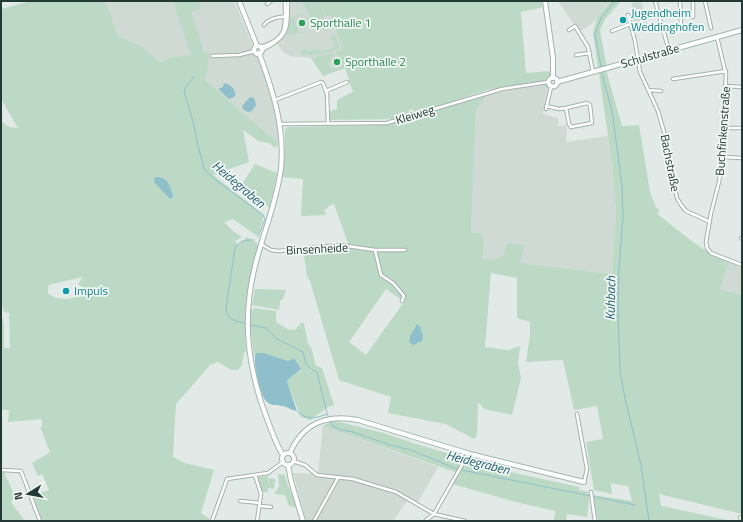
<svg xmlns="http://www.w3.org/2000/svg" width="743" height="522" font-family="'Titillium Web',sans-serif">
	<rect width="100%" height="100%" fill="#e1eae6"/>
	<path fill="#cfdad5" d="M103,1h70l18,54 -19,2 -12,5 -17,-15 -26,-12 -4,-14z
		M186,1h48l30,71 10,28 4,27v16l-74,-64 5,-26h-5z
		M288,1h39l11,33 7,34 -22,8 -12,-18 -21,-2 -8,-5 -5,-7 7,-8 2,-5z
		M558,1h52l-18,23 -13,8z
		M634,1h7l8,28 -6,3 -1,-3 -8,1 -2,-15v-11z
		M543,85l4,5 -4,24 15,4v8l9,-1 -1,17 42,-6 4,27 4,49 -4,62 -142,-16 6,-147 11,-16 22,-5z
		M729,262l13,5v28l-22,-6z
		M323,426l115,41 -21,37 -8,-6 -16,23h-87l-13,-48 25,1z"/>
	<path fill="#bcd9c5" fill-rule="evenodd" d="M31,1h72l6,8 8,26 26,12 17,15 12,-5 19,-2 -18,-54h26l2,8 -10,3 13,40 5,1 -2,22 -3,4 74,64 -1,4h-3l-5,-4 -11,-2 -15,-11 6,32 -36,13 51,40 -5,18 -2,3 -24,-17 -9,3 9,9 9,6 -7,4 3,4 7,-6 1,-2 11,6 1,3c-10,36 -15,69 -12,106l-2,1 -2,12 -4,5h-7l-13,-8 -8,3 -34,39 -3,53 12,6 29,7 -13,43 11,8h-170l-10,-25 17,-6 -7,-16 -4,2 -6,-13 18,-11 -10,-25h2v-8l-34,3 1,-12h-6l-2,-1v-98l3,15v22h6l-1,-35 -5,-1 -3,-11v-180l8,6 9,1 -17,-29v-90zM83,277l-5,7 6,4c-2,13 -28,14 -36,5v-7l4,-2z
		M302,1h240l2,6 -23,5 5,61 25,-2 -4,19 -4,-5 -18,2 1,-3 -36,5 -92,30 -68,1v-9l7,-2v-9l16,-8 -8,-24 -22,8 -12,-18 22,-5 1,3 -5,2 2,2 -2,3 2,6 4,-1 1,1 6,-2 -1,-2h2l-3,-10 -3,1 -1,-4 4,-2 1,-3 -7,-24 -3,-1 -1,-3 2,-1 -1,-2h-5l-4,-11 3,12 -10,4 -1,-3 -3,1z
		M611,1h10l-16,18 -5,11 7,39 -1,1 16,56 17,-1 11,67 6,15 4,4 -3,3c22,16 47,40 72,48l-9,27 22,6v219l-83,-20 2,12 72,15h-135l-5,-26 39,6 -4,-15 -17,-3 1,11 -18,-4 -8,-48 17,-3 -6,-33 -23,4 -11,-50 -37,2 4,-27v-13l-13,-4v-40l-26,-5 -6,74 23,3 12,-4 -2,18 3,14 -9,37 -28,-6 -4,-5 -2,-1 -1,32 -3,4 -28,-15 -58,-11 3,-16 -52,-17 -29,-99 -3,-5 -4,-27 34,-3h12l-15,-42 -6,2v2l-4,2 2,5 -25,1 2,-37 -21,-2 3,-21v-27l4,-2 91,-2 15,-2 92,-28 -11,16 -5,122h11l2,13 -2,13 14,1 9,-6 2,-11 17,2 -4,18 92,11 4,-62 -4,-49 -19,-130 4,-15zM386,289l18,13 -38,53 -17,-13z
		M305,14l-11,4 5,15 -7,2 -5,-1 3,-16 15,-5 3,7z
		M334,35l2,1 3,10v3l-19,6h-18l-2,-4 6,-2 2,3 13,-4 -2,1 1,3 15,-5v-7l-4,1 -1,-4z
		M255,164l22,9 -7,35 -30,-21z
		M255,289l31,1 -3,9 -3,2 -1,9 -27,-5z
		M254,308l22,3v11l13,8 8,-1v-3h3v-3h4l4,21 3,3 5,19 6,2 12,37 -6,2 -18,13 -9,-3 -14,-35c2,-5 9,-8 14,-12l-7,-12 -6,3 -24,-8h-8l-2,4 -4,-33 1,-15 3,1z
		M332,420l51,13 30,10 93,28 73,16v3l9,2 1,9 -2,16 -20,-3 -1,7h-12l1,-10 -39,-9 -64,-18 6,-11 -135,-47z
		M1,472h3l11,24 -4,6 14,19h-24z
		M278,474l7,1c2,12 9,22 13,33l-9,-2 -4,-11 -11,-1 5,-8z
		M268,476v10l1,-8 6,1 -1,10 -6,-1v4h-6l-4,-15z"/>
	<path fill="#8ebfca" d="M224,83c6,1 12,6 11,13l-3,2 -3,1 -10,-9 1,-2 3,-1z
		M250,97l4,1 2,7 -4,6 -4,1 -4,-2 -2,-4z
		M155,177c12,-1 16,9 18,20l-3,2 -16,-17z
		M417,324l3,2 1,5 2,4 -1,6 -9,4 -4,-3 1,-6z
		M256,353h8l24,8 6,-3 7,11c-5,5 -12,8 -14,13l10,29c-4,-1 -7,-2 -11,-4 -7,-3 -15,0 -20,-6 -6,-6 -14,-40 -10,-48z"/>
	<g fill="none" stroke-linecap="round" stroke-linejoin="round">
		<path stroke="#8ebfca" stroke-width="1" d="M601,67l-6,-33 6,-16 14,-17
			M602,74l10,37 10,74 1,32 -4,51 -1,43 2,60 5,27 16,67 8,56
			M194,77l-9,11 -1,4 9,29 5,25 6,23 13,12 46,34 2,4 -7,18
			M247,324c-11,-3 -20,-3 -21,-16l9,-60c5,-8 10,-8 19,-8
			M250,325l16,3 11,11 26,13 3,12 11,9 10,40
			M297,411c10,10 19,7 30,3l2,4
			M330,421l3,5 8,4 12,2 37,13 21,5 46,19 178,36"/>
		<g stroke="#a4b1ad" stroke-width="4.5">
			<path id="street" d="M655,1l14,50
				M680,1l1,26
				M693,1v16
				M705,1l6,27
				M267,4l4,-3
				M628,15l7,26 5,31 18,39 8,28 8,46 3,13 4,7 5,6 24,11
				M264,25c4,-6 15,-9 23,-8
				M569,30l6,-4 13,21 5,25
				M612,31l18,-7
				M717,37l9,38 -2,39 -1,43 -4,25 -8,31 -5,29 1,6 4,5 31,12
				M261,47c28,-9 24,-21 24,-46
				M262,50c28,-14 25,-20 26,-49
				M576,55l14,-2
				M212,56l27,-1 16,-4
				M673,79l53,-8
				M726,86l16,1
				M648,90l13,1
				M326,91l21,-9
				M275,100l46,-18 2,1 4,11 1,29
				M546,106l13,3 7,-1 3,16 2,3 21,-4 -2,-18 -3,-2 -21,5
				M546,109l5,-22
				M280,124l107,-1 115,-34 46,-7
				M724,128h18
				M723,157l19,1
				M741,238l1,1
				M261,244l10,6 7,1 62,-6 35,5h30
				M375,250l6,25 12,8 11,13 -2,5
				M577,414l10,55 -3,13
				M293,461l12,4 12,10 36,4 43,13 38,22 31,7
				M1,470l20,1 19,50
				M255,475l6,19 -4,27
				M591,492l4,29
				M240,501l20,2
				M260,506l11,1
				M212,521l15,-42 41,-6 15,-11
				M314,521l24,-43
				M425,521l9,-7 28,-49"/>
		</g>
		<g stroke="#a1b5ae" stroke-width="6">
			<path id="secondary" d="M239,1l18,45
				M545,1l8,57v20
				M254 50a4 4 0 1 1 8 0a4 4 0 1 1-8 0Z
				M259,53c14,38 26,75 22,115 -4,33 -17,63 -25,94 -13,49 -10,92 5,140 5,13 14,42 22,53
				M548.5 82a4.5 4.5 0 1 1 9 0a4.5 4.5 0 1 1-9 0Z
				M557,82l185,-52
				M282 459a6 6 0 1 1 12 0a6 6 0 1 1-12 0Z
				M290,453c13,-30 36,-39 68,-33l112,34 114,28
				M288,465l3,16 12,40
				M741,518h1"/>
		</g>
		<use href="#street" stroke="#fff" stroke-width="2.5"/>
		<use href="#secondary" stroke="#fff" stroke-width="4"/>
	</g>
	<g fill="#0f9aa8" stroke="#f1f7f4" stroke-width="1.5">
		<circle cx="623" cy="20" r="4"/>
		<circle cx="66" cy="291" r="4"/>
	</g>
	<g fill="#2e9e5b" stroke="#f1f7f4" stroke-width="1.5">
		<circle cx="302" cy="23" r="4"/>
		<circle cx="337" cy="62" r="4"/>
	</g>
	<g text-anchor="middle" stroke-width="3.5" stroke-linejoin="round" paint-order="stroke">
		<g font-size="12" fill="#0d838f" stroke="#f1f7f4" text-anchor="start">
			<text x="631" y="17">Jugendheim<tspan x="631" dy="14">Weddinghofen</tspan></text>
			<text x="74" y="295">Impuls</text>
		</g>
		<g font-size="12" fill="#27864d" stroke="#f1f7f4" text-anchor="start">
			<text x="310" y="27">Sporthalle 1</text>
			<text x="345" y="66">Sporthalle 2</text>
		</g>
		<g font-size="12" fill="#233934" stroke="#f1f7f4">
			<text transform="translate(650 56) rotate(-16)" y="4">Schulstraße</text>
			<text transform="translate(415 115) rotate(-17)" y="4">Kleiweg</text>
			<text transform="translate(723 131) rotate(-86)" y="4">Buchfinkenstraße</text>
			<text transform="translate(670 163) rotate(79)" y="4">Bachstraße</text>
			<text transform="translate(317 249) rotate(-3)" y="4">Binsenheide</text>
		</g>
		<g font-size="13" font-style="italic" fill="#23606f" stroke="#f1f7f4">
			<text transform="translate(239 184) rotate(40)" y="5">Heidegraben</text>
			<text transform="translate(610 298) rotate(-89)" y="5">Kuhbach</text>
			<text transform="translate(478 462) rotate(14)" y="5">Heidegraben</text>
		</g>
	</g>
	<rect width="743" height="522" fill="none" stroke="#233934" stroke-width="4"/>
	<g transform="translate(28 494) rotate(259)" stroke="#f1f7f4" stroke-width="3" paint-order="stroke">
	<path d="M0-3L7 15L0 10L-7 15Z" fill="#233934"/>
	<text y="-6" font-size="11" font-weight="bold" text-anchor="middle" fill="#233934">N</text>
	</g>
</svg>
